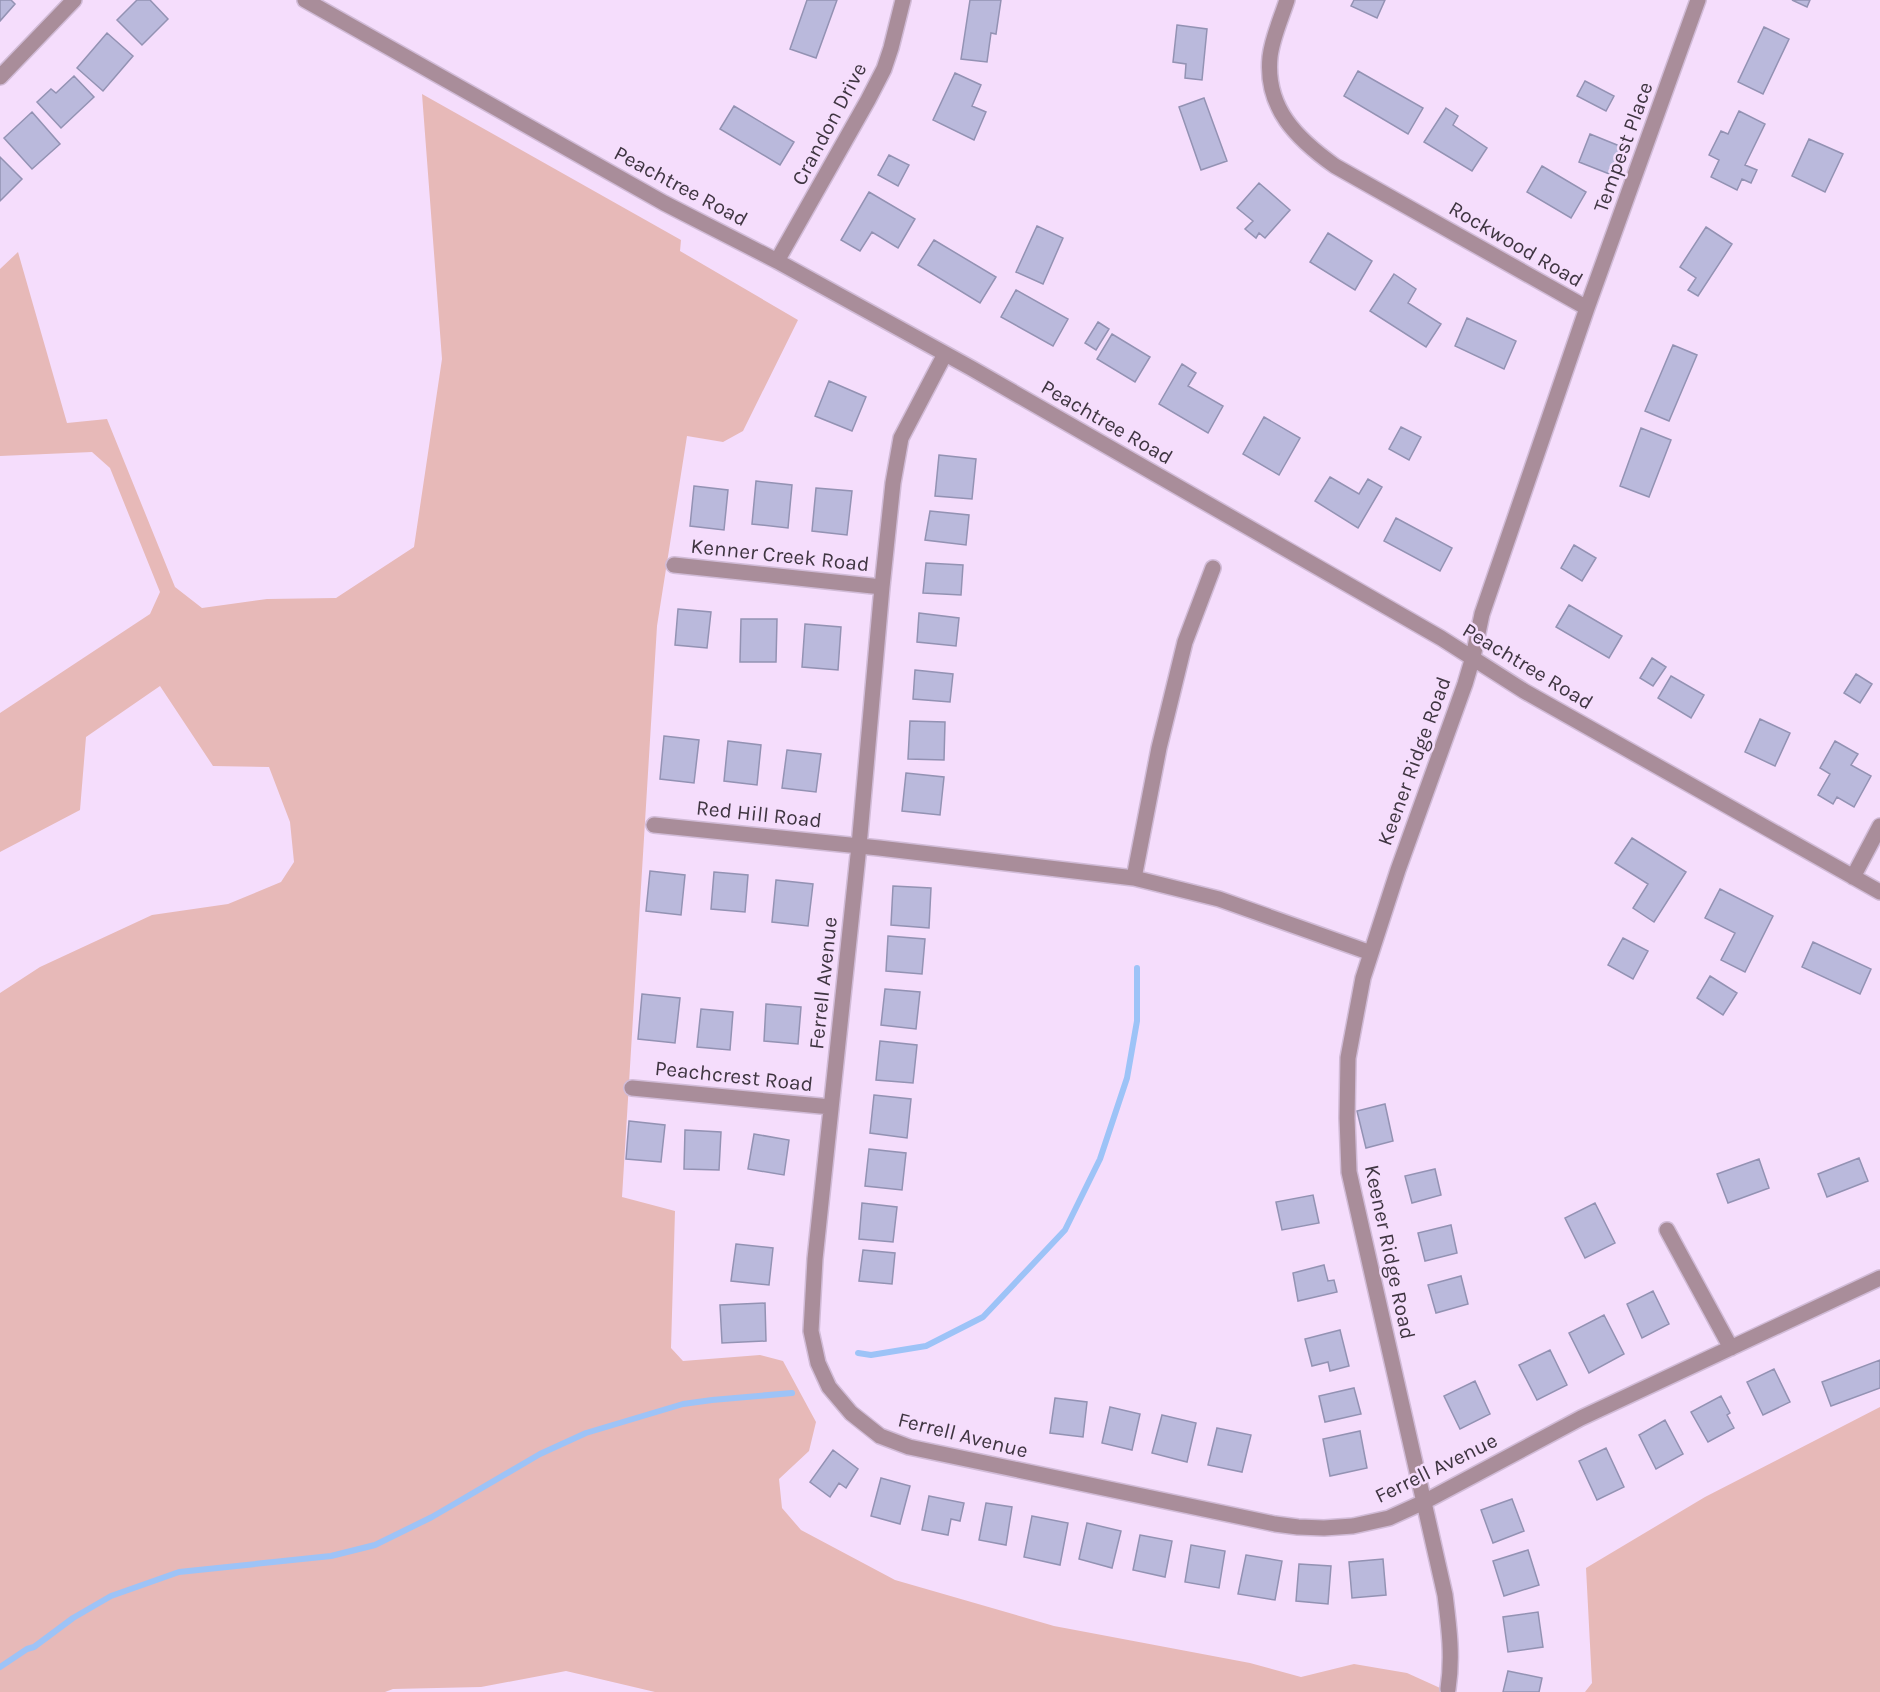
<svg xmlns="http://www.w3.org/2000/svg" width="1880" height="1692" font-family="Karla,sans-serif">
	<rect width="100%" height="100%" fill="#f5ddfc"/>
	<path fill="#e7b9b8" d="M422,94l259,146 -1,11 118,69 -55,111 -20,11 -36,-6 -30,190 -35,571 53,14 -4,137 12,13 77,-6 23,6 33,61 -7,29 -30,28 3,29 19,22 94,50 159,46 196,37 51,14 53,-13 53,9 42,19h-794l-89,-21 -85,16 -88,2 -8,3h-385v-699l40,-26 112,-52 76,-11 53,-22 13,-20 -4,-40 -21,-55 -56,-1 -53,-80 -74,51 -6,73 -80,42v-139l150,-99 10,-22 -50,-124 -18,-16 -92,4v-187l18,-17 49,171 40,-4 68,168 27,21 65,-9 69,-1 78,-51 28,-188z
		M1880,1407v285h-295l7,-9 -6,-115 119,-71z"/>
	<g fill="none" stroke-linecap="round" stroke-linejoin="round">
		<path stroke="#9dc3f7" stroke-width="6" d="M858,1353l13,2 55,-9 57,-29 82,-87 35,-71 27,-81 10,-57v-53
			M0,1667l27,-18 7,-2 39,-29 38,-22 68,-24 152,-16 44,-11 57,-28 108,-63 46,-21 97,-29 29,-4 80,-7"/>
	</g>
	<path fill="#bab9dc" stroke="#9392b3" stroke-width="1.5" d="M0,0h11l4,4 -15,17z
		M137,0h13l18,19 -26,26 -25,-25z
		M807,0h30l-21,58 -26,-9z
		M970,0h31l-5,34 -5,-1 -4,29 -26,-3z
		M1354,0h31l-8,18 -26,-12z
		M1792,0h18l-3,7z
		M1177,25l30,4 -5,51 -17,-2 1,-14 -13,-2z
		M1764,27l25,12 -26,55 -25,-12z
		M107,33l26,23 -30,35 -26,-23z
		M1358,71l65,37 -15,26 -64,-38z
		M955,73l26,12 -9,21 14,6 -12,28 -41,-20z
		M74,76l20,21 -33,31 -24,-26 14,-13 5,4z
		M1585,81l29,15 -8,15 -29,-15z
		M1204,98l23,63 -26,9 -22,-63z
		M734,106l60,36 -14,23 -60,-36z
		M1446,108l12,8 -5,9 34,23 -15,23 -48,-29z
		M1739,111l26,13 -20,41 12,5 -6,13 -9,-4 -5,11 -26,-13 8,-17 -10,-5 12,-24 7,3z
		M32,112l28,32 -28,25 -28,-31z
		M1590,134l37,15 -10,28 -38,-15z
		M1809,139l34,15 -18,38 -33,-16z
		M889,155l20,10 -11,21 -20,-11z
		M0,157l22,22 -22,22z
		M1542,166l44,26 -15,26 -44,-26z
		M1259,183l31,27 -25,28 -6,-5 -3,5 -11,-9 8,-8 -16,-13z
		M869,192l46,27 -17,29 -26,-16 -12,19 -19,-11z
		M1037,226l26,12 -20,46 -27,-12z
		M1706,227l26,17 -34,52 -10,-6 8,-12 -16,-11z
		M1328,233l44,28 -17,29 -45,-28z
		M934,240l62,37 -16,26 -62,-38z
		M1394,274l22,15 -8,14 33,21 -15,23 -56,-36z
		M1016,290l52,29 -15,27 -52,-29z
		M1467,318l49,23 -12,28 -49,-23z
		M1098,322l11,7 -13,21 -11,-7z
		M1112,334l38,23 -15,25 -38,-23z
		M1673,345l24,10 -28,66 -24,-10z
		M1182,364l14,9 -8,13 35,20 -15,27 -49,-29z
		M829,381l37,16 -14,34 -37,-15z
		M1264,417l36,21 -21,37 -36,-21z
		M1401,427l20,10 -12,23 -20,-11z
		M1641,428l30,12 -22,57 -29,-11z
		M939,455l37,4 -4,40 -37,-3z
		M1330,477l29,17 9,-15 14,8 -24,41 -43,-27z
		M756,481l36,4 -4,43 -36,-4z
		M694,486l34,4 -4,40 -34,-4z
		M816,488l36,3 -5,44 -35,-4z
		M930,511l39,4 -3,30 -41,-5z
		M1396,518l56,30 -12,23 -56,-30z
		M1574,545l22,13 -14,23 -21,-13z
		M926,563l37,2 -2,30 -38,-2z
		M1569,605l53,31 -13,22 -53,-31z
		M678,609l33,3 -4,36 -32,-3z
		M919,613l40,5 -3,28 -39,-4z
		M741,619h36l-1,43h-36z
		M805,624l36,3 -3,43 -36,-3z
		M1652,658l14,9 -13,19 -13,-8z
		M915,670l38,4 -3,28 -37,-3z
		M1856,674l16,10 -12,19 -16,-10z
		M1671,676l33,19 -13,23 -33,-20z
		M1760,719l30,14 -15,33 -30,-14z
		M910,721l35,1 -1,38 -36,-1z
		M664,736l35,4 -5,43 -34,-4z
		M728,741l33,4 -4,40 -33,-4z
		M1835,741l23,13 -7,11 20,11 -17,31 -17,-10 -4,7 -15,-9 12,-21 -10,-6z
		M787,750l34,4 -5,38 -34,-4z
		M906,773l38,4 -4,38 -38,-4z
		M1632,838l54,34 -32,50 -21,-14 15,-24 -33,-21z
		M650,871l35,4 -4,40 -35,-4z
		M714,872l34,3 -3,37 -34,-3z
		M776,880l37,4 -5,42 -36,-4z
		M893,886l38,2 -2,40 -38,-3z
		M1720,889l53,27 -28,56 -24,-12 14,-27 -30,-15z
		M888,936l37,3 -3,35 -36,-3z
		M1623,938l25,13 -15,28 -25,-14z
		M1813,942l58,27 -11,25 -58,-27z
		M1710,976l27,17 -14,22 -26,-17z
		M885,989l35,3 -4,37 -35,-4z
		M642,994l38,4 -5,45 -37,-4z
		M766,1004l35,3 -3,37 -34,-3z
		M701,1009l32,3 -3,38 -33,-3z
		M880,1041l37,4 -4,38 -37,-3z
		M874,1095l37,4 -4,39 -37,-5z
		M1385,1104l8,37 -27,7 -9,-37z
		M629,1121l36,4 -4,37 -35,-3z
		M685,1130l36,2 -2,38 -35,-1z
		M754,1134l35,6 -5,35 -36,-6z
		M869,1149l37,4 -4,37 -37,-4z
		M1859,1158l9,23 -41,16 -9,-23z
		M1759,1159l10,29 -41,15 -11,-29z
		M1435,1169l6,26 -29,8 -7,-27z
		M1313,1195l6,28 -37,7 -6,-28z
		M862,1203l35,4 -4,35 -34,-3z
		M1595,1203l20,40 -30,15 -20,-40z
		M1451,1225l6,28 -32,8 -7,-28z
		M736,1244l37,4 -4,37 -38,-4z
		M863,1250l32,3 -3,31 -33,-3z
		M1324,1265l4,16 6,-1 3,12 -39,9 -5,-28z
		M1461,1276l7,28 -32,9 -8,-28z
		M1653,1291l16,33 -27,14 -15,-34z
		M765,1303l1,38 -44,2 -2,-38z
		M1604,1315l20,39 -35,19 -20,-40z
		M1340,1330l9,36 -19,5 -2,-9 -16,4 -7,-27z
		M1550,1350l17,35 -30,15 -18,-35z
		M1880,1360v28l-49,18 -9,-24z
		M1774,1369l16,33 -27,13 -16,-33z
		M1475,1381l15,33 -30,15 -16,-33z
		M1354,1388l7,26 -36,8 -6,-26z
		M1721,1396l9,17 -3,2 7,13 -26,14 -17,-30z
		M1055,1398l32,4 -4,35 -33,-4z
		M1110,1407l30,7 -8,36 -30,-7z
		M1162,1415l34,8 -9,39 -35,-9z
		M1665,1420l18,34 -27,15 -17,-34z
		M1217,1428l34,7 -9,37 -34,-7z
		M1360,1431l7,37 -37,8 -7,-37z
		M1606,1448l18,39 -27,13 -18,-39z
		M833,1450l25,19 -12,19 -7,-5 -9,14 -20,-15z
		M881,1478l29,8 -10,38 -29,-8z
		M929,1496l35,7 -4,18 -9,-2 -3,16 -26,-5z
		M1512,1499l12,32 -31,12 -12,-33z
		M986,1503l26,4 -6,38 -27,-5z
		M1032,1516l36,7 -8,42 -36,-8z
		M1087,1523l34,8 -9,37 -33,-9z
		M1140,1535l32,6 -7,36 -32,-7z
		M1191,1545l34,6 -6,37 -34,-6z
		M1528,1550l11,35 -35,11 -11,-35z
		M1246,1555l36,6 -7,39 -37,-6z
		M1383,1559l3,36 -34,3 -3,-36z
		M1299,1564l32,2 -3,38 -32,-3z
		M1538,1612l5,35 -35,5 -5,-35z
		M1508,1671l34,7 -3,14h-36z"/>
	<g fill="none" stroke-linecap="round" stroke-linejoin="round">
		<g stroke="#d1bbd7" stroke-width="18">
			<path id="minor" d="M305,0l359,203 113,58 194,107 470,270 83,53 356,201
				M1287,0c-6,19 -15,38 -17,57 -5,51 27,82 65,109l252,142
				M0,77l74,-77
				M777,261l91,-161 16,-31 7,-21 12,-48
				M945,354l-44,84 -8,45 -11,104 -23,259 -44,413 -4,72 7,32 11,24 22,26 29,23 29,11 366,77 23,3 26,1 29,-2 36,-8 35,-16 157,-84 299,-140
				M674,565l208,22
				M654,825l225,23 255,30 85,21 152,54
				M1853,877l27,-51
				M1134,878l25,-130 26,-106 28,-74
				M632,1088l199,19
				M1667,1230l64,118
				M1448,1689c5,-32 1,-62 -3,-94l-96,-423 -2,-54 1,-60 15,-80 35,-108 67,-186 8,-27 9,-43 105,-306 111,-308"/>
		</g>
		<use href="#minor" stroke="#a98d9a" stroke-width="15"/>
	</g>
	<g text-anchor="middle" stroke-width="5" stroke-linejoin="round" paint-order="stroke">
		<g font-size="21" fill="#3f3541" stroke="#f5ddfc">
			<text transform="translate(829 124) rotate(-62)" y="7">Crandon Drive</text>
			<text transform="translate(1623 147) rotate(-70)" y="7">Tempest Place</text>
			<text transform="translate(681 186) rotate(28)" y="7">Peachtree Road</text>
			<text transform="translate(1516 244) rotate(30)" y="7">Rockwood Road</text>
			<text transform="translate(1107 422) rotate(30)" y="7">Peachtree Road</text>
			<text transform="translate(780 555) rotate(6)" y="7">Kenner Creek Road</text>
			<text transform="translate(1528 666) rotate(31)" y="7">Peachtree Road</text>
			<text transform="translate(1414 761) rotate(-70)" y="7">Keener Ridge Road</text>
			<text transform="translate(759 814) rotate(6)" y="7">Red Hill Road</text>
			<text transform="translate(823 983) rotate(-84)" y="7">Ferrell Avenue</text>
			<text transform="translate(734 1076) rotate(6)" y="7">Peachcrest Road</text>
			<text transform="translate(1390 1252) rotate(78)" y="7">Keener Ridge Road</text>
			<text transform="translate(963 1435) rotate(14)" y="7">Ferrell Avenue</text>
			<text transform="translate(1436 1468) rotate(-26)" y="7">Ferrell Avenue</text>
		</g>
	</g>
</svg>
